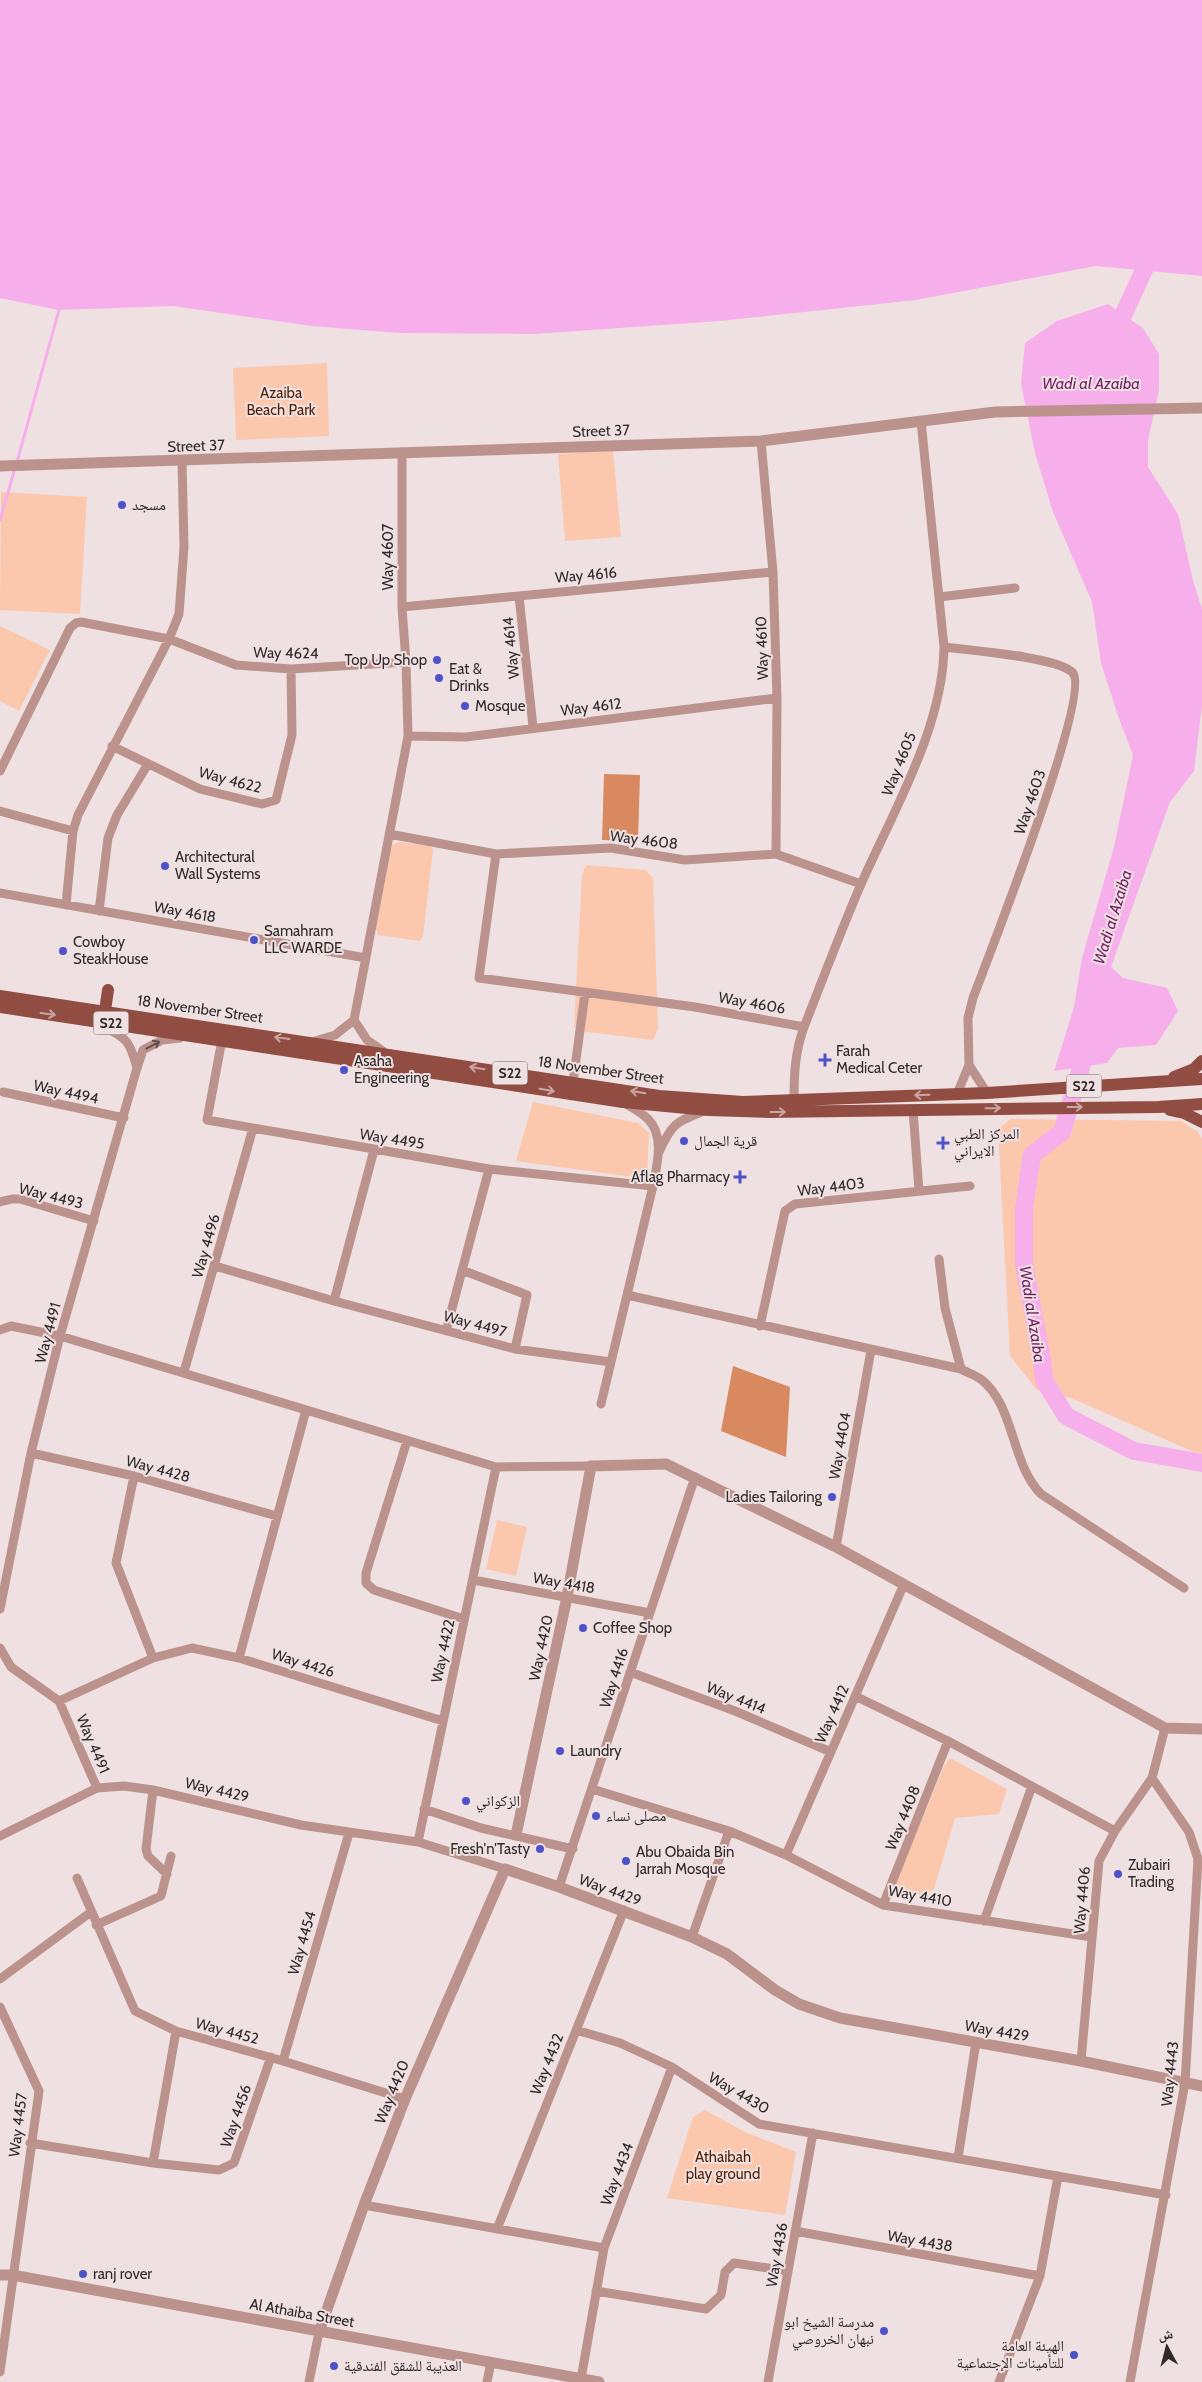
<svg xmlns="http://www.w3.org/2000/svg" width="1202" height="2382" font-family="Cabin,'Noto Naskh Arabic',sans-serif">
	<rect width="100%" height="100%" fill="#efe1e2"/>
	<path fill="#fbc7ad" d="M327,363l2,73 -93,4 -3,-72z
		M613,451l8,86 -56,4 -7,-87z
		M1,492l86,5 -7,117 -80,-4z
		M0,626l50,24 -31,61 -19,-10z
		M399,842l31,4 3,3 -10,88 -3,4 -42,-6 -2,-6 16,-84z
		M586,865l60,5 7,8 5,151 -5,11 -73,-9 -6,-4 8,-152z
		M533,1102l105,21 11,10 -2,46 -131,-18z
		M1011,1119l170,2 17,11 4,7v314l-8,-1 -123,-54 -34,-8 -27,-34 -12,-227z
		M497,1520l30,7 -11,49 -30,-7z
		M950,1758l57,31 -8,25 -44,4 -21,71 -10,7 -28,-8v-5l48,-117z
		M705,2110l40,22 51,20 -11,63 -118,-17 26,-81z"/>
	<path fill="#d8895f" d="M604,774l36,1 -2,66 -36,-1z
		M733,1366l57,21 -4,70 -65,-26z"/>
	<path fill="#f6afea" d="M0,0h1202v276l-106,-10 -180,34 -196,21 -186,13 -135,-1 -87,-7 -139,-20 -114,4 -59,-12z
		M1108,304l35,24 16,26v36l-11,50v27l30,47 15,66 9,29v96l-8,66 -24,31 -59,165 12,11 44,10 11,23 -22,34 -38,3 -11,15 -53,8 20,-64 8,-49 32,-111 19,-92 -15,-39 -17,-53 -9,-61 -39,-90 -18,-59 -14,-70 4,-40 32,-22z"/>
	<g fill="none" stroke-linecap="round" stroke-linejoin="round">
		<path stroke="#f6afea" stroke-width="3" d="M17,462l42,-152
			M0,520l15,-52"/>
		<path stroke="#f6afea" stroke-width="18" d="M1114,335l30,-65
			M1088,1044l-26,88 -30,23 -8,53v56l18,96 2,20 22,36 68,35 68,12"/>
		<path stroke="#bc938c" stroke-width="9" d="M761,441l12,131 4,126 -1,156
			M519,596l14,131
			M939,597l76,-9
			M402,607l371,-35
			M944,647c24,3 116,10 129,26 18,23 -85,285 -100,325l-5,20 1,47 -12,29
			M408,736l58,1 311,-39
			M112,746l88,43 62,15 14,-4 16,-65 -1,-66
			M0,771l70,-143 6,-5 5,-1 88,17 67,26 55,4 115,-7
			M0,811l73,20
			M389,834l107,20 115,-6 74,12 91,-6 85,30
			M496,854l-17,124 216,29 109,20
			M0,893l366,65
			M66,905l7,-74 5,-16 91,-176 10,-25 5,-67 -2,-86
			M99,911l9,-73 9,-23 31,-51
			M354,1020l13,20 17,12
			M102,1026c25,12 28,15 35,42l6,-18 19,-10 18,-2
			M222,1040l-15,80 282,49 164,17
			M315,1041l20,-6 19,-15 54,-284 -2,-74 -4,-55v-155
			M969,1065l18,28
			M573,1082l12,-89
			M3,1092l121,26
			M794,1100c0,-26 1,-48 10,-73 19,-48 37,-97 58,-145 32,-72 81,-155 82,-235l-23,-226
			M913,1110l6,81
			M659,1152c13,-29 17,-30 45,-41
			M0,1202l12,-3h8l74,22
			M939,1259l6,49 16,61
			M215,1266l119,35 181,48 96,13
			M462,1270l65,25 -12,54
			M627,1295l334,74c7,4 15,6 21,11 33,27 29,84 59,114l143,94
			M334,1301l40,-151
			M760,1326l25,-115 10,-7 175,-18
			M0,1330l11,-4 49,10 436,131 95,-1
			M446,1331l43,-162
			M184,1372l69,-244
			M601,1404l52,-218c4,-21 12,-50 -5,-67 -6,-6 -15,-11 -22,-15
			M407,1441l-41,132v10l8,7 90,29
			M31,1453l103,23 143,40
			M134,1476l-18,87 37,95
			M836,1547l35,-197
			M473,1580l177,33
			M0,1609l31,-156 29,-117 77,-268
			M0,1648l11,19 48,34 38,87
			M239,1658l67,-248
			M630,1672l105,39 96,41
			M855,1696l93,45 167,90
			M59,1701l94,-43 39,-10 47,10 204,63
			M592,1789l137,42 57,24 97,50 209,32
			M153,1790l-7,59 2,7 19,18
			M424,1809l57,19 92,21
			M0,1836l97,-48 27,-2 29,4 148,35 117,17 87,27
			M418,1842l78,-375
			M786,1855l118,-271
			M77,1878l58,133 41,20 107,30 122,38
			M559,1887l136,-410
			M883,1905l65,-164
			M984,1921l48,-135
			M96,1925l65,-29 10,-40
			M692,1937l37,-106
			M0,1979l91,-67
			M0,2007l39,84 -39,281
			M576,2030l44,13 52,24 87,57 407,71
			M283,2061l66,-228
			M1081,2061l18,-200 16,-30 37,-53 13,-50
			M30,2143l123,20 66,7 15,-7 37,-106
			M958,2158l18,-116
			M153,2163l23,-132
			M364,2205l240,43
			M497,2229l127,-319
			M795,2231l245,45
			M596,2291l110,18 15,-14 4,-23 9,-9 54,8
			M581,2379l23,-131 68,-181
			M309,2382l10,-50
			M487,2382l4,-20
			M768,2382l45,-249
			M999,2382l41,-106 18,-100
			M1130,2382l55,-299 13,-224 -9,-27 -37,-54"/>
		<path stroke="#bc938c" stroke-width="11" d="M0,466l761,-25 234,-29 207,-4
			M516,1835l51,-238 24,-131 75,-2 170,83 329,181 37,1
			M0,2275h12l587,107
			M319,2332l45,-127 41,-106 100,-230 54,18 133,50 35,17 48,36 24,14 41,14 241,43 121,25"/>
		<path stroke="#924d43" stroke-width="12" d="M0,996l659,100 84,6 244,-9 215,-14
			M0,1007l623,95 85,8 60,2 390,-5 44,-3
			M105,1011l3,-21
			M1174,1077l20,-8 8,-8
			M1170,1110l14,3 18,9"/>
	</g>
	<defs><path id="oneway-shaft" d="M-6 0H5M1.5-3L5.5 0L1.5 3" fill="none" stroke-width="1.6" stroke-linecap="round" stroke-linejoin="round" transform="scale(1.25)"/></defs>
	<g stroke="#caa6a2">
		<use href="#oneway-shaft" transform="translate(48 1014) rotate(8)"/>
		<use href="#oneway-shaft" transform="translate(282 1038) rotate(-172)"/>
		<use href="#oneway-shaft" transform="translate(477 1068) rotate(-171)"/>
		<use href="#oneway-shaft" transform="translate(547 1090) rotate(9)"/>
		<use href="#oneway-shaft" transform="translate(638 1092) rotate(-171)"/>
		<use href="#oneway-shaft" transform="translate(922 1095) rotate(178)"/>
		<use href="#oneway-shaft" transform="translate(1075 1107)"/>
		<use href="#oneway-shaft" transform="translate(993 1108) rotate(-1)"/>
		<use href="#oneway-shaft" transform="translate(778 1112)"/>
	</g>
	<use stroke="#614f4d" href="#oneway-shaft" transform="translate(153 1045) rotate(-28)"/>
	<g fill="#4e52c8" stroke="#efe1e2" stroke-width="2">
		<circle cx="122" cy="505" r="5"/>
		<circle cx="437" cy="660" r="5"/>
		<circle cx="439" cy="678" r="5"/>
		<circle cx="465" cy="706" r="5"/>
		<circle cx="165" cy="866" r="5"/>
		<circle cx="254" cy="940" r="5"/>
		<circle cx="63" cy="951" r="5"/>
		<path d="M822.5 1052.5h5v5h5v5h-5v5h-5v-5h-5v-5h5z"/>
		<circle cx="344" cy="1070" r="5"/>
		<circle cx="684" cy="1141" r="5"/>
		<path d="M940.5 1135.5h5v5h5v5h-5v5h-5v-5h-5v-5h5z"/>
		<path d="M737.5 1169.5h5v5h5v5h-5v5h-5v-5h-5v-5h5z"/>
		<circle cx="832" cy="1497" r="5"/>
		<circle cx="583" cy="1628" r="5"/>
		<circle cx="560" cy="1751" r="5"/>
		<circle cx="466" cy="1801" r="5"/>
		<circle cx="596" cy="1816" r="5"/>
		<circle cx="540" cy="1849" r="5"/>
		<circle cx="626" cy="1861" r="5"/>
		<circle cx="1118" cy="1874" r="5"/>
		<circle cx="83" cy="2274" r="5"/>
		<circle cx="884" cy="2331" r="5"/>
		<circle cx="1074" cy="2355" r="5"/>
		<circle cx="334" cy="2366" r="5"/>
	</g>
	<g text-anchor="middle" stroke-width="4" stroke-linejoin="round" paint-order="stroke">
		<g fill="#efe1e2" stroke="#696162" stroke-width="1">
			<rect x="93.5" y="1011.5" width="35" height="23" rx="4"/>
			<rect x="492.5" y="1061.5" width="35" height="23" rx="4"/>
			<rect x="1066.5" y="1074.5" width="35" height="23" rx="4"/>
		</g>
		<g font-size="14" font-weight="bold" fill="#302a2b">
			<text x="111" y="1028">S22</text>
			<text x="510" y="1078">S22</text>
			<text x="1084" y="1091">S22</text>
		</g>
		<g font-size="15" fill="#511f00" stroke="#efe1e2">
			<text x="281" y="398">Azaiba<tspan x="281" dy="17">Beach Park</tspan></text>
			<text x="723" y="2162">Athaibah<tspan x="723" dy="17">play ground</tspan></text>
		</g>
		<g font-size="15" fill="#302a2b" stroke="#efe1e2">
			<text transform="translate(601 431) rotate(-2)" y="5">Street 37</text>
			<text transform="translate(196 446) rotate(-2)" y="5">Street 37</text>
			<text transform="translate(388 557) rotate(-90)" y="5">Way 4607</text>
			<text transform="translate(586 575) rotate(-5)" y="5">Way 4616</text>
			<text transform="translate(511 648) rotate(-96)" y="5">Way 4614</text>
			<text transform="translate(762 648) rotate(-92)" y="5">Way 4610</text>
			<text transform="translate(286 653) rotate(1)" y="5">Way 4624</text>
			<text transform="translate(591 707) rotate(-7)" y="5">Way 4612</text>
			<text transform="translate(899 764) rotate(-68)" y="5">Way 4605</text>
			<text transform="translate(230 780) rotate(15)" y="5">Way 4622</text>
			<text transform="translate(1030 802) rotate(-71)" y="5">Way 4603</text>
			<text transform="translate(644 840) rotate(7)" y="5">Way 4608</text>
			<text transform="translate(185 912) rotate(10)" y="5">Way 4618</text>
			<text transform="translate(752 1003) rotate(10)" y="5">Way 4606</text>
			<text transform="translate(200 1009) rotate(8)" y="5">18 November Street</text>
			<text transform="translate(601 1070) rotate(8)" y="5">18 November Street</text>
			<text transform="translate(66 1092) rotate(12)" y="5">Way 4494</text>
			<text transform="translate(392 1139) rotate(9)" y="5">Way 4495</text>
			<text transform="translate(831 1187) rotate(-7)" y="5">Way 4403</text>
			<text transform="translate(51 1196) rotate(14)" y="5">Way 4493</text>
			<text transform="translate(206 1246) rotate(-74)" y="5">Way 4496</text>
			<text transform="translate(475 1324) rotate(15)" y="5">Way 4497</text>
			<text transform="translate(48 1333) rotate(-75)" y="5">Way 4491</text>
			<text transform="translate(840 1446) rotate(-80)" y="5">Way 4404</text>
			<text transform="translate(158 1469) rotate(15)" y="5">Way 4428</text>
			<text transform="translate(564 1583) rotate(10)" y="5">Way 4418</text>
			<text transform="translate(541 1648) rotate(-78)" y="5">Way 4420</text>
			<text transform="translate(443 1651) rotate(-78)" y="5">Way 4422</text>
			<text transform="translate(303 1663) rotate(17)" y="5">Way 4426</text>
			<text transform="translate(614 1678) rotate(-72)" y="5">Way 4416</text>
			<text transform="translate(736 1698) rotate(22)" y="5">Way 4414</text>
			<text transform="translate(832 1714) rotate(-66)" y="5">Way 4412</text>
			<text transform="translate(93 1744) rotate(67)" y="5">Way 4491</text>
			<text transform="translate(217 1790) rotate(13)" y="5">Way 4429</text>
			<text transform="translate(903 1818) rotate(-68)" y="5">Way 4408</text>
			<text transform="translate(610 1890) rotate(20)" y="5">Way 4429</text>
			<text transform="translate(920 1896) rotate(10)" y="5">Way 4410</text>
			<text transform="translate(1082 1900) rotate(-85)" y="5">Way 4406</text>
			<text transform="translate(302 1943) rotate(-74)" y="5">Way 4454</text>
			<text transform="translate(227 2031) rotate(15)" y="5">Way 4452</text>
			<text transform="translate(997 2031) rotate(10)" y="5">Way 4429</text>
			<text transform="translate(547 2064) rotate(-68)" y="5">Way 4432</text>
			<text transform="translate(1170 2074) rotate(-84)" y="5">Way 4443</text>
			<text transform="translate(392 2092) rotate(-68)" y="5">Way 4420</text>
			<text transform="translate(739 2093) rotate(30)" y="5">Way 4430</text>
			<text transform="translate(236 2116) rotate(-71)" y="5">Way 4456</text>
			<text transform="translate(18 2125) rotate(-83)" y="5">Way 4457</text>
			<text transform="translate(617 2174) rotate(-69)" y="5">Way 4434</text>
			<text transform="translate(920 2241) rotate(10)" y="5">Way 4438</text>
			<text transform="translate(777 2255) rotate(-80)" y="5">Way 4436</text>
			<text transform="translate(302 2313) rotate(10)" y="5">Al Athaiba Street</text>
		</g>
		<g font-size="15" fill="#302a2b" stroke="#efe1e2" text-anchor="start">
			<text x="132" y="510">مسجد</text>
			<text x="427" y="665" text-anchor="end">Top Up Shop</text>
			<text x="449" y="674">Eat &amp;<tspan x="449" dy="17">Drinks</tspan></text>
			<text x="475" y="711">Mosque</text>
			<text x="175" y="862">Architectural<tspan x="175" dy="17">Wall Systems</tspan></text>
			<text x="264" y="936">Samahram<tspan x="264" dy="17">LLC WARDE</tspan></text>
			<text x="73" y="947">Cowboy<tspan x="73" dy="17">SteakHouse</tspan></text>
			<text x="836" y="1056">Farah<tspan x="836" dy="17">Medical Ceter</tspan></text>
			<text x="354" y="1066">Asaha<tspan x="354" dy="17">Engineering</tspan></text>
			<text x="954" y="1139">المركز الطبي<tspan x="954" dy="17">الايراني</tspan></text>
			<text x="694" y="1146">قرية الجمال</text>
			<text x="730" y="1182" text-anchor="end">Aflag Pharmacy</text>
			<text x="822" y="1502" text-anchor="end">Ladies Tailoring</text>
			<text x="593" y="1633">Coffee Shop</text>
			<text x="570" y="1756">Laundry</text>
			<text x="476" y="1806">الزكواني</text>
			<text x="606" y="1821">مصلى نساء</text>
			<text x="530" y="1854" text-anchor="end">Fresh'n'Tasty</text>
			<text x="636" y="1857">Abu Obaida Bin<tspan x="636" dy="17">Jarrah Mosque</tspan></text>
			<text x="1128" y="1870">Zubairi<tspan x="1128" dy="17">Trading</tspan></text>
			<text x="93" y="2279">ranj rover</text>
			<text x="874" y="2327" text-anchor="end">مدرسة الشيخ ابو<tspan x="874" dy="17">نبهان الخروصي</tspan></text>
			<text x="1064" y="2351" text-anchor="end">الهيئة العامة<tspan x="1064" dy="17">للتأمينات الإجتماعية</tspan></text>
			<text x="344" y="2371">العذيبة للشقق الفندقية</text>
		</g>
		<g font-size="16" font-style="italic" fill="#712068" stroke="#efe1e2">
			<text x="1091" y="389">Wadi al Azaiba</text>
			<text transform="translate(1112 917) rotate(-73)" y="6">Wadi al Azaiba</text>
			<text transform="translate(1033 1314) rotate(81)" y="6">Wadi al Azaiba</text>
		</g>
	</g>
	<g transform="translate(1167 2347) rotate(353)" stroke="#efe1e2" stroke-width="4" paint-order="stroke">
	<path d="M0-4L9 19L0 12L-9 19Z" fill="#302a2b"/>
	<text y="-8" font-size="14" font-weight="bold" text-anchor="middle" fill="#302a2b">ش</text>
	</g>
</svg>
